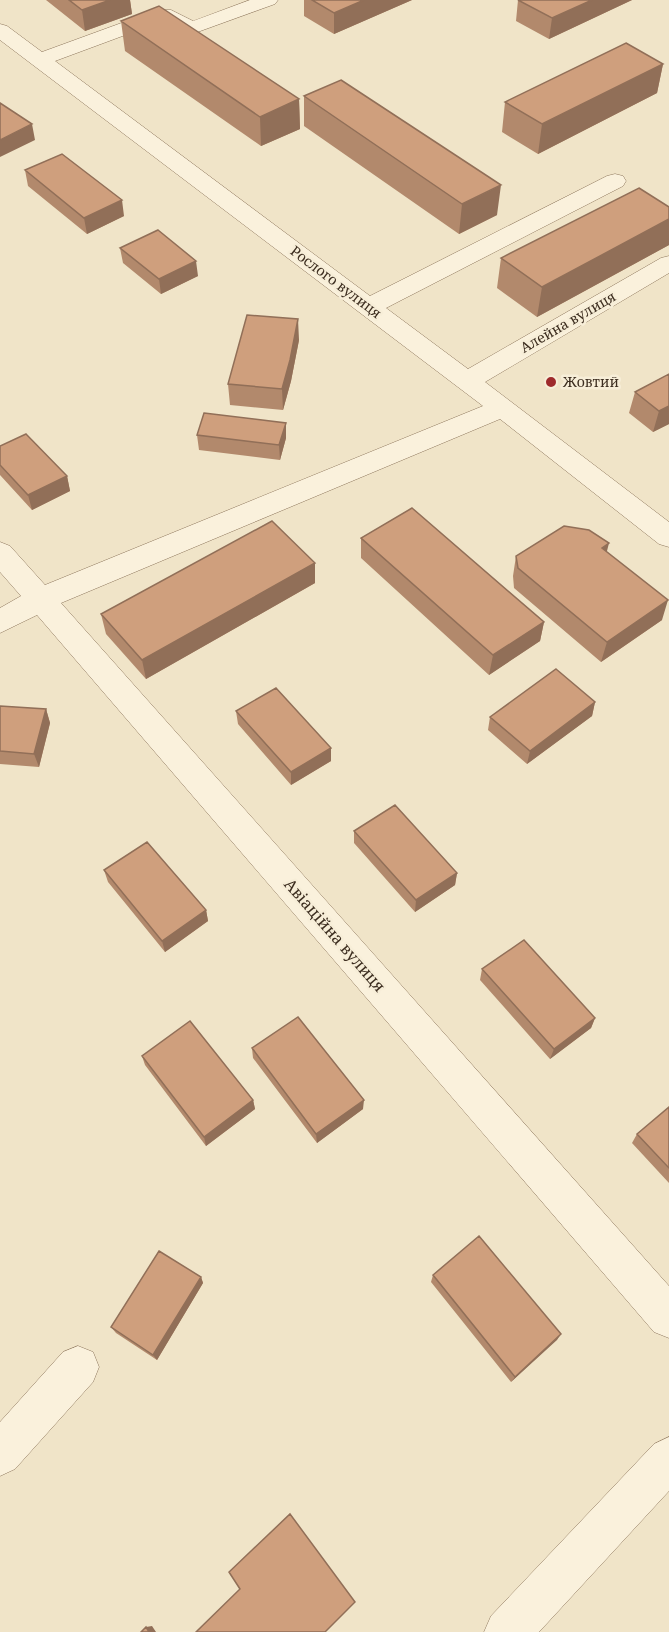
<svg xmlns="http://www.w3.org/2000/svg" width="669" height="1632" font-family="'Noto Serif',serif">
	<rect width="100%" height="100%" fill="#f0e4c8"/>
	<g fill="none" stroke-linecap="round" stroke-linejoin="round">
		<g stroke="#8d765c" stroke-width="1">
			<path id="minor" d="M250,0h28l-3,4 -83,30 -29,-13 -108,40 315,235 237,-120 8,-2 8,2 3,5 -3,5 -237,122 82,61 193,-111 8,-2v17l-184,109 184,140v25l-10,-3 -159,-125 -439,184 608,683v52l-15,-6 -617,-717 -37,18v-25l21,-12 -21,-24v-30l10,4 35,39 438,-179 -483,-366v-16l7,2 35,26 115,-42h14l22,11z
				M78,1346l15,6 6,15 -6,15 -78,87 -15,7v-54l63,-70z
				M669,1437v54l-130,141h-55l7,-16 163,-172z"/>
		</g>
		<use href="#minor" fill="#faf1dc" fill-rule="evenodd"/>
	</g>
	<path fill="#b2896c" d="M46,0h84l2,14 -47,17z
		M304,0h108l-78,34 -30,-18z
		M518,0h114l-83,39 -33,-18z
		M121,21l178,78 1,30 -39,17 -136,-95z
		M663,64l-6,29 -119,61 -36,-22 3,-30z
		M304,96l193,119 -38,19 -155,-108z
		M25,170l99,46 -37,18 -59,-48z
		M669,207v38l-132,72 -40,-29 4,-30z
		M120,248l78,28 -37,18 -38,-31z
		M299,340l-8,41 -8,29 -53,-5 -2,-21z
		M669,374v50l-16,8 -24,-19 6,-21z
		M197,435l89,3 -6,22 -81,-10z
		M0,446l67,30 3,15 -38,19 -32,-35z
		M361,538l183,84 -4,19 -51,34 -128,-117z
		M607,552l55,68 -61,42 -87,-74 -1,-12 3,-20z
		M315,563v20l-169,96 -40,-45 -5,-20z
		M595,702l-3,14 -65,48 -39,-34 2,-13z
		M0,706l46,3 4,14 -11,44 -39,-3z
		M236,711l95,37v13l-40,24 -53,-61z
		M354,831l103,42 -2,12 -40,27 -61,-69z
		M104,870l102,40 2,11 -43,31 -57,-70z
		M482,969l113,49 -4,10 -41,31 -70,-79z
		M252,1048l111,61 -46,34 -64,-85z
		M142,1056l111,44 2,9 -49,37 -61,-81z
		M669,1107v76l-37,-40 5,-9z
		M433,1275l128,59 -50,48 -80,-100z
		M201,1277l2,6 -46,77 -41,-27 -5,-6z"/>
	<path fill="#916f58" d="M110,0h20l2,14 -47,17 -3,-21z
		M364,0h48l-78,34v-21z
		M592,0h40l-83,39 3,-21z
		M663,64l-6,29 -119,61 4,-30z
		M299,99l1,30 -39,17 -1,-29z
		M32,124l3,16 -35,17v-17z
		M501,185l-4,30 -38,19 3,-30z
		M122,200l2,16 -37,18 -3,-16z
		M669,219v26l-132,72 5,-30z
		M196,261l2,15 -37,18 -2,-15z
		M298,319l1,21 -8,41 -8,29 -1,-21z
		M669,406v18l-16,8 6,-21z
		M286,423v15l-6,22 -1,-15z
		M67,476l3,15 -38,19 -4,-15z
		M609,543l-5,20 -2,-15z
		M315,563v20l-169,96 -4,-19z
		M668,600l-6,20 -61,42 6,-20z
		M544,622l-4,19 -51,34 4,-20z
		M595,702l-3,14 -65,48 3,-13z
		M46,709l4,14 -11,44 -5,-13z
		M331,748v13l-40,24v-13z
		M457,873l-2,12 -40,27 1,-12z
		M206,910l2,11 -43,31 -3,-11z
		M595,1018l-4,10 -41,31 4,-10z
		M253,1100l2,9 -49,37 -2,-9z
		M364,1100l-1,9 -46,34 -1,-9z
		M201,1277l2,6 -46,77 -4,-5z
		M561,1334l-4,6 -46,42 4,-5z
		M152,1626l4,6h-7l-3,-5z"/>
	<path fill="#cf9f7d" stroke="#916f58" stroke-width="1.5" d="M69,0h41l-28,10z
		M312,0h52l-30,13z
		M518,0h74l-40,18z
		M159,6l140,93 -39,18 -139,-96z
		M626,43l37,21 -121,60 -37,-22z
		M341,80l160,105 -39,19 -158,-108z
		M0,103l32,21 -32,16z
		M62,154l60,46 -38,18 -59,-48z
		M639,188l30,19v12l-127,68 -41,-29z
		M158,230l38,31 -37,18 -39,-31z
		M247,315l51,4 -8,41 -8,29 -54,-5z
		M669,374v32l-10,5 -24,-19z
		M204,413l82,10 -7,22 -82,-10z
		M26,434l41,42 -39,19 -28,-30v-19z
		M412,508l132,114 -51,33 -132,-117z
		M272,521l43,42 -173,97 -41,-46z
		M564,526l25,4 20,13 -7,5 66,52 -61,42 -89,-74 -2,-12z
		M556,669l39,33 -65,49 -40,-34z
		M276,688l55,60 -40,24 -55,-61z
		M0,706l46,3 -12,45 -34,-3z
		M395,805l62,68 -41,27 -62,-69z
		M147,842l59,68 -44,31 -58,-71z
		M524,940l71,78 -41,31 -72,-80z
		M298,1017l66,83 -48,34 -64,-86z
		M190,1021l63,79 -49,37 -62,-81z
		M669,1107v61l-32,-34z
		M479,1236l82,98 -46,43 -82,-102z
		M159,1251l42,26 -48,78 -42,-28z
		M290,1514l65,88 -30,30h-129l44,-43 -11,-17z
		M146,1627l3,5h-8z"/>
	<circle fill="#9e2a2b" stroke="#f7eed8" stroke-width="2" cx="551" cy="382" r="6"/>
	<g text-anchor="middle" stroke-width="5" stroke-linejoin="round" paint-order="stroke">
		<g font-size="14" fill="#3d2e20" stroke="#f7eed8">
			<text transform="translate(336 282) rotate(37)" y="5">Рослого вулиця</text>
			<text transform="translate(568 322) rotate(-30)" y="5">Алейна вулиця</text>
		</g>
		<g font-size="14" fill="#3d2e20" stroke="#f7eed8" text-anchor="start">
			<text x="563" y="387">Жовтий</text>
		</g>
		<g font-size="16" fill="#3d2e20" stroke="#f7eed8">
			<text transform="translate(335 935) rotate(49)" y="6">Авіаційна вулиця</text>
		</g>
	</g>
</svg>
